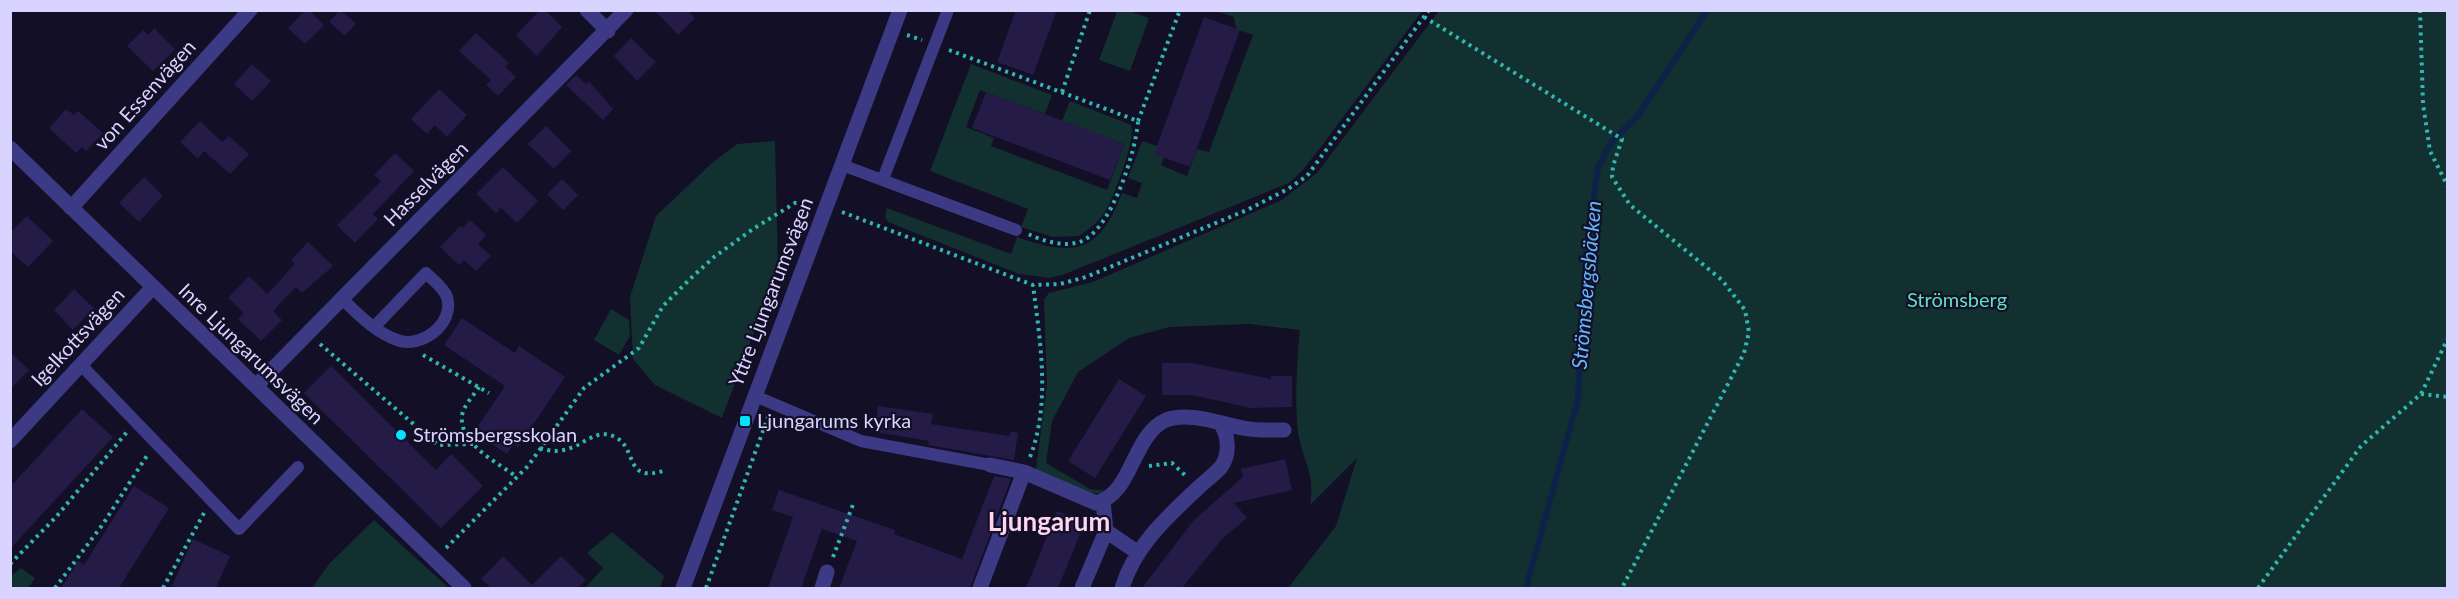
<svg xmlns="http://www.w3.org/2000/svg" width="2458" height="599" font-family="Lato,sans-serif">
	<rect width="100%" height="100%" fill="#130f26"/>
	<path fill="#12302f" d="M1117,11h12l20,7 -19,53 -31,-11z
		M1215,11h207l-98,132 -22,28 -13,12 -224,91 -15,4 -31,-4 -131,-52 -3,-5 2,-9 124,46 6,-17c59,21 82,15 105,-44l15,5 5,-15 -14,-5 14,-37 15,5 7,12 -3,7 26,11 10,-27 12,3 44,-117 -17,-6 -2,-12z
		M1439,11h1008v577h-1159l48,-62 21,-68 -47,47c5,-30 -5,-40 -11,-67 -5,-25 -2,-82 1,-108l-50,-6 -81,3 -40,11 -51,34 -26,49 -6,42 44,26 16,2 -4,3 -20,-2 -46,-23 11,-84 -3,-86 5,-6 44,-11 189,-82 35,-27z
		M971,64l81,31 -7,19 -65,-24 -14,37 28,11 -3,8 116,44 17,-46 -62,-23 8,-20 61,24c6,12 -19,77 -27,89 -7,9 -16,16 -25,22l-26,1 -32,-10 7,-18 -98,-38z
		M775,141l3,127 -56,150 -67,-33 -22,-26 -3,-62 26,-81 56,-53 25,-19z
		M611,309l18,11 1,16 -11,19 -25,-15z
		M374,520l75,68h-137l17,-24z
		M612,532l52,44 -4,12h-75l18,-20 -16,-15z
		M21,568l14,10 -7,10h-17v-12z"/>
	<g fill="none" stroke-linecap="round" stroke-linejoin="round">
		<path stroke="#0c2248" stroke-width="6" d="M1526,588l52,-189 8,-145 12,-87 14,-26 26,-25 69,-106"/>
	</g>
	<path fill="#241b47" d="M305,10h4l15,15 -19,19 -17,-16z
		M340,10l16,13 -11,13 -16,-14z
		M540,10h5l17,17 -25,29 -21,-21z
		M654,10h33l8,8 -17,17z
		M1016,10h41l-24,65 -36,-13z
		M1204,17l36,13 -50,137 -36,-13z
		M154,28l21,21 -22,22 -26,-25 16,-16 5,5z
		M476,33l33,30 -4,4 11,10 -18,19 -12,-11 5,-5 -32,-29z
		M631,38l25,24 -19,19 -23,-25z
		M252,64l19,17 -19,20 -18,-17z
		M576,75l10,9 3,-3 24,28 -10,11 -37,-35z
		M439,89l28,26 -20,22 -12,-12 -8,9 -16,-15z
		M986,92l138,52 -14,36 -138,-52z
		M66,109l8,6 4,-4 25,22 -17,18 -4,-4 -6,6 -27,-25z
		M200,121l22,21 7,-6 20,18 -19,20 -26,-23 -6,8 -18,-17z
		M546,126l25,25 -17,18 -26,-25z
		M395,153l19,18 -41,43 5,5 -23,24 -18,-18 44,-44 -7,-6z
		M503,167l35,34 -21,22 -16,-15 -5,5 -20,-19z
		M144,177l19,19 -24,26 -20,-19z
		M562,179l16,16 -15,15 -16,-16z
		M27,216l26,25 -25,26 -18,-16v-18z
		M470,220l16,15 -8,9 13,12 -15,15 -12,-11 -5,5 -19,-18 20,-21 2,2z
		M308,242l25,24 -31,27 -6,-6 -23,24 9,9 -21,21 -23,-22 6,-6 -16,-15 21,-22 18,18 28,-30 -4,-4z
		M74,289l20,19 -21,22 -19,-20z
		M462,318l53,35 4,-7 46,31 -47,70 -4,-3 -7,10 -33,-22 31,-46 -61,-41z
		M10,352l19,18 -19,19z
		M1162,363h30l79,16v-3h21v31l-41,1 -59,-13h-30z
		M331,366l105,104 15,-16 32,32 -42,42 -137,-135z
		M1119,379l27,17 -51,82 -27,-17z
		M878,406l55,8 -2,10 78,12 2,-5 7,2 -4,27 -86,-15 1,-4 -55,-9z
		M82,409l31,28 -103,112v-62z
		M1285,459l7,31 -58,13 13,15 -25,21 -40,49h-40l52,-68 49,-43 -2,-8z
		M994,476l17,3 -41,109h-131l18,-47 -35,-12 -21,59h-33l25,-71 -21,-7 7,-20 116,40 -1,4 68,25z
		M134,486l35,22 -50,80h-58l17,-27 6,4z
		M1057,511l28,11 -27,66h-32z
		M193,539l37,17 -14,32h-45z
		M503,556l29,29 29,-29 25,24 -8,8h-87l-10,-9z"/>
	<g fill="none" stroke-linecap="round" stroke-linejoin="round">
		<path stroke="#2fb8b0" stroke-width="4" stroke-dasharray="3 4.5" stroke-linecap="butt" d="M2420,10l3,94 7,47 18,36
			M1424,17l198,122 -9,27 -1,11 18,28 92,75 23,30 4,22 -5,21 -122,235
			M907,35l15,5
			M949,50l189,71c-2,30 -26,107 -56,120 -16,7 -39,0 -54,-7
			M1062,92l28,-82
			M1138,121l42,-111
			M842,212l191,73 27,-1 26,-7 161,-67 41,-21 19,-13 122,-166
			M320,344l118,101 35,-1
			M423,355l66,38
			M479,387c-5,8 -16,19 -17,29 -3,28 36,47 55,61
			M2421,394l27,3
			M540,448c36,13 49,-22 73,-12 26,10 9,49 53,34
			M1030,457c21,-54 10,-116 3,-172
			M1149,466l23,-3 14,13
			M446,548l82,-82 56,-78 55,-40 24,-42 27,-27 24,-22 39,-28 42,-26 18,-2
			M833,557l21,-55
			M10,564l46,-47 71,-85
			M55,588l48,-64 45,-70
			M163,588l41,-75
			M706,588l62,-171
			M2258,588l103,-142 60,-52 27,-56"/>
		<path stroke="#3d3a85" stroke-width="12" d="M842,165l174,65
			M883,179l65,-169
			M342,299c17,16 33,33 55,41 24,9 58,-16 50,-43 -3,-9 -14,-17 -21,-24l-52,54
			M81,365l158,164 59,-62
			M755,396l106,45 129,24"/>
		<path stroke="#3d3a85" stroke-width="15" d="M587,10l21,21
			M10,148l454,440
			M71,208l179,-198
			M256,386l370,-376
			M10,441l142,-153
			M990,465l34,7 72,31c37,-9 36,-68 70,-83 22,-9 55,4 77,8 13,3 28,2 41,2
			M1106,531l31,21
			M683,588l217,-578
			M822,588l5,-16
			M980,588l44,-116
			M1082,588l24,-57 -3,-30
			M1122,588c12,-41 44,-70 75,-99 7,-7 17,-14 24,-22 9,-12 8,-32 -1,-44"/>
	</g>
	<g fill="#00e5ff" stroke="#130f26" stroke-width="2">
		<rect x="739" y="415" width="12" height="12" rx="3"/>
		<circle cx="401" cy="435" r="6"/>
	</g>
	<g text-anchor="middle" stroke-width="4.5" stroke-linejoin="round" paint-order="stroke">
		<g font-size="20" fill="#d9d4ff" stroke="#130f26">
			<text transform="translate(145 95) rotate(-48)" y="7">von Essenvägen</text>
			<text transform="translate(426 184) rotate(-45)" y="7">Hasselvägen</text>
			<text transform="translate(771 292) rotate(-69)" y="7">Yttre Ljungarumsvägen</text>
			<text transform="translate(78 337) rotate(-47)" y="7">Igelkottsvägen</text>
			<text transform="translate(251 354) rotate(44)" y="7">Inre Ljungarumsvägen</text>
		</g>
		<g font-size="20" fill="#5fe0c0" stroke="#130f26">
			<text x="1957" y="307">Strömsberg</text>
		</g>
		<g font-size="20" fill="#d9d4ff" stroke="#130f26" text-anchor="start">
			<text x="757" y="428">Ljungarums kyrka</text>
			<text x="413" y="442">Strömsbergsskolan</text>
		</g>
		<g font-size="21" font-style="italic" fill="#62b6ff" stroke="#130f26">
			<text transform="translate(1587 285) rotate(-85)" y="7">Strömsbergsbäcken</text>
		</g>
		<g font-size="26" font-weight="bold" fill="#ffd6f0" stroke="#130f26">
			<text x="1049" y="531">Ljungarum</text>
		</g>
	</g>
	<rect width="2458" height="599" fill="none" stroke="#d9d4ff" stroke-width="24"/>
</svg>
